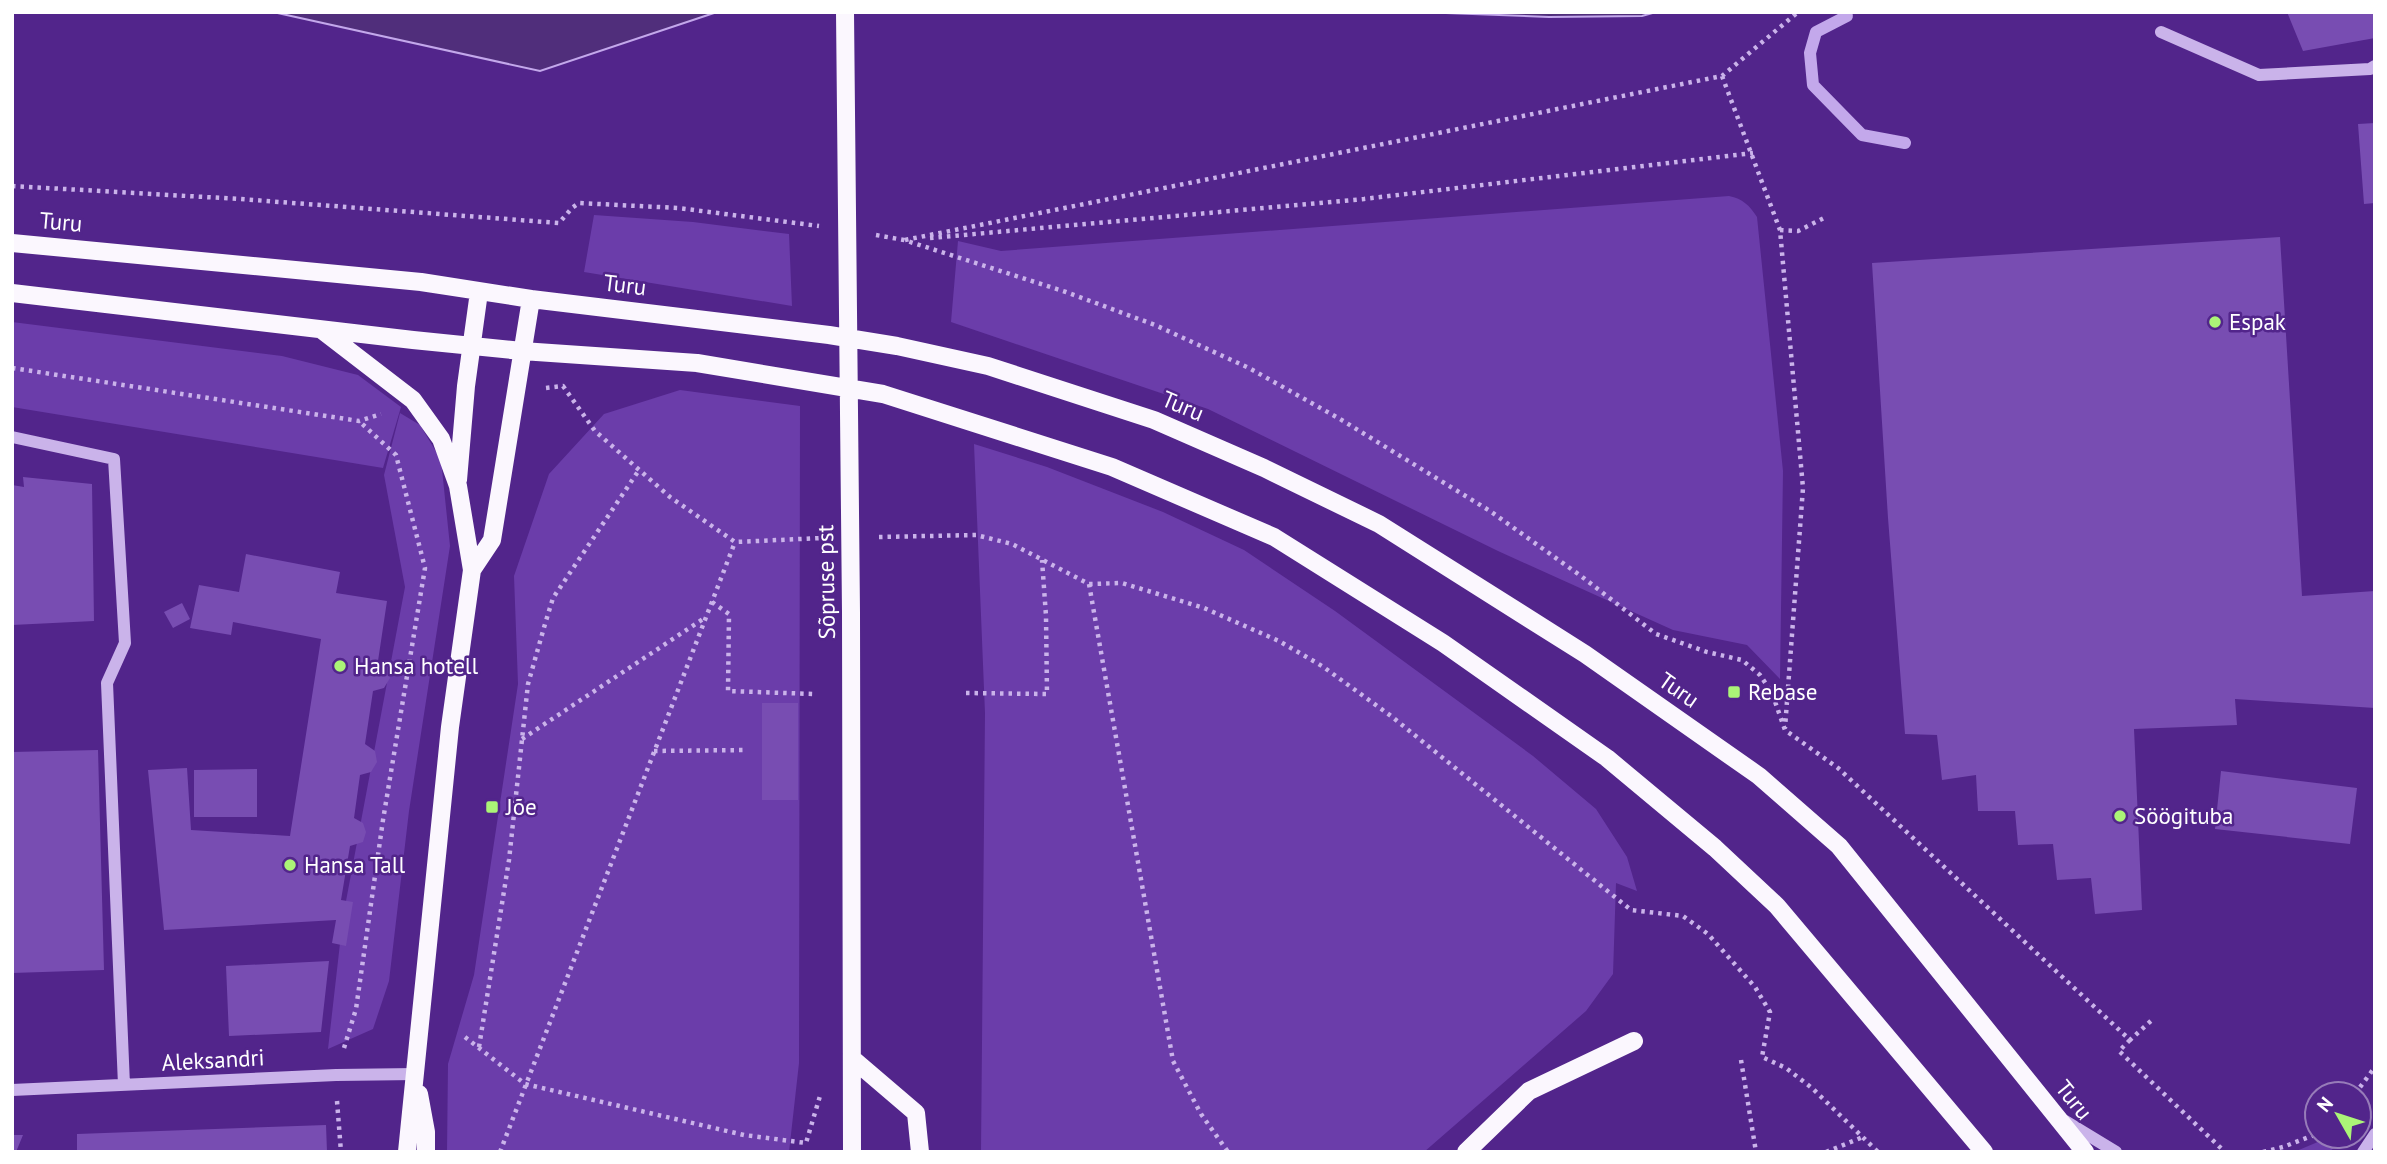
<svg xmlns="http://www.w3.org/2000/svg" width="2387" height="1164" font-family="'PT Sans',sans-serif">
	<rect width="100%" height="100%" fill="#52258b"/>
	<path fill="#6b3daa" d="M1729,196c14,3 20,9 28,21l26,254 -3,208 -33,-34 -74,-15 -175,-79 -290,-142 -257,-87 7,-81 43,10z
		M594,215l99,7 96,12 3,72 -208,-34z
		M12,322l270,34 76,19 43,32 -18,61 -371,-61z
		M680,390l120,16 -1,657 -10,89h-342l1,-88 26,-89 44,-291 -4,-108 35,-102 55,-60z
		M400,413l20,12 21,35 9,86 -41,265 -20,170 -16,48 -45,20 15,-132 62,-330 -21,-112z
		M974,444l73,23 116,45 81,38 91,61 198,145 63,53 31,48 10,34 -21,-8 -3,91 -27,37 -162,141h-443l4,-439z
		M2332,1136h16l-19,16h-35z"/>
	<path fill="#502e7b" stroke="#c3a8eb" stroke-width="2" d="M273,12h444l-177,59z
		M1419,12h237l-14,4 -93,1z"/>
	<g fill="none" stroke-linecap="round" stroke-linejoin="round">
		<path stroke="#c3a8eb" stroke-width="12" d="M1847,16l-31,16 -6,21 3,32 49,50 43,8"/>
	</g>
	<path fill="#784db2" d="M2287,12h88v26l-72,13z
		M2375,123v80l-11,1 -6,-80z
		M2280,237l22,359 73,-5v117l-140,-9 2,26 -103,4 8,181 -47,4 -4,-36 -34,2 -4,-36 -35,1 -3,-34h-37l-2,-36 -34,5 -5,-45 -32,-1 -17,-216 -16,-255z
		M23,477l69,7 2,137 -82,4v-140l12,2z
		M246,554l94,18 -4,21 51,8 -9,60 10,6 2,11 -6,10 -11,3 -8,53 10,7 2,11 -6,10 -11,3 -6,43 9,5 3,9 -3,10 -13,4 -9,54 12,2 -7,44 -14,-3 4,-23 -172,10 -16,-160 39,-2 4,62 99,6 31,-197 -88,-17 -2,13 -41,-7 9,-43 40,7z
		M182,603l8,16 -17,9 -9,-16z
		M762,703h36v97h-36z
		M98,750l6,220 -92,3v-221z
		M257,769v48h-63v-47z
		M2221,771l136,17 -7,56 -135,-15z
		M329,961l-8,71 -92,4 -3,-70z
		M326,1125l1,27h-250v-18z
		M12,1135h11l-7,17h-4z"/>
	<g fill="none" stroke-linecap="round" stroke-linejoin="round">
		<path stroke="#cab3ea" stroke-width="4.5" stroke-dasharray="3.5 5" stroke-linecap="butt" d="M1722,76l58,154 23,258 -18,240
			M12,186l228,13 319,24 13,-15 7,-5 99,5 141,18
			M1780,230l18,1 28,-14
			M876,235l28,5 162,52 89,33 94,43 91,51 150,92 91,65 75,58 51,18 35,8 18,15 12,18 13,37 53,38 292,272 23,-21
			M930,238l434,-39 389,-46
			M905,240l817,-164 76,-64
			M12,368l347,53 22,-7
			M546,388l17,-2 32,45 75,66 65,45 87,-4
			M879,537l97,-2 36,9 77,40 33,-1 82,25 75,33 43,25 69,50 240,194 52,6 25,18 47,53 15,25 -8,45 24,11 26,20 66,64
			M1089,584l84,477 28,53 27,38
			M712,602l17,12 -1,77 85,3
			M966,693l81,1 -1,-78 -4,-56
			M522,739l184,-122
			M654,751l92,-1
			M465,1037l60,47 219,51 62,8 14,-47
			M2130,1040l-11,11 106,101
			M479,1047l30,-187 19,-176 17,-60 8,-26 86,-128
			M344,1048l12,-39 27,-189 42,-252 -29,-113 -37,-34
			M1741,1060l15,92
			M2355,1094l20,-27
			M337,1101l4,51
			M500,1152l235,-610
			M1826,1152l37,-15
			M2263,1152l20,-5 34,-13"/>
		<path stroke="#cab3ea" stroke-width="12" d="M2161,32l98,43 111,-6 5,-3
			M12,437l102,22 11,184 -18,40 17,402
			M12,1090l324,-15 80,-1
			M2065,1121l51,31
			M2363,1152l12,-18"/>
		<path stroke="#fbf7fe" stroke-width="18" d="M845,12l6,600 1,540
			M12,243l409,39 110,17 298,36 68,11 91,20 166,54 110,48 115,56 206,130 174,122 80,70 246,306
			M12,293l401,47 109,11 175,12 186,31 229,73 162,70 169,106 164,115 108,90 62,58 207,246
			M322,330l91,70 28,39 17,47 14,84 -22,157 -43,425
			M458,480l8,-94 13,-94
			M472,570l20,-30 39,-241
			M854,1060l62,53 4,39
			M419,1094l7,38v20
			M1466,1152l63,-61 105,-50"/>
	</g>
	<g fill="#abf477" stroke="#52258b" stroke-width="2.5">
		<circle cx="2215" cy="322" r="7"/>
		<circle cx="340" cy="666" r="7"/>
		<rect x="1727" y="685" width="14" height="14" rx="3.5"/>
		<rect x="485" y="800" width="14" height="14" rx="3.5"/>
		<circle cx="2120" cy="816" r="7"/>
		<circle cx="290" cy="865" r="7"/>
	</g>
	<g text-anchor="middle" stroke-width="5" stroke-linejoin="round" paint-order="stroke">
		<g font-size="23" fill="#fff" stroke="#52258b">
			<text transform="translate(61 222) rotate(5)" y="8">Turu</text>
			<text transform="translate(625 285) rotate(7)" y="8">Turu</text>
			<text transform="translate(1183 406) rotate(23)" y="8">Turu</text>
			<text transform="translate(826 582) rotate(-91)" y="8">Sõpruse pst</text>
			<text transform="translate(1679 690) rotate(35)" y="8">Turu</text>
			<text transform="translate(213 1060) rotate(-3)" y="8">Aleksandri</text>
			<text transform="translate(2074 1100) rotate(51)" y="8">Turu</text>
		</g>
		<g font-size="23" fill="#fff" stroke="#52258b" text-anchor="start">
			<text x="2229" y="330">Espak</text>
			<text x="354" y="674">Hansa hotell</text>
			<text x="1748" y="700">Rebase</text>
			<text x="506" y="815">Jõe</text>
			<text x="2134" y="824">Söögituba</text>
			<text x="304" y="873">Hansa Tall</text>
		</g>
	</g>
	<rect width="2387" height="1164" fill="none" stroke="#ffffff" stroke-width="28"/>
	<g transform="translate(2338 1115) rotate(309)"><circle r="33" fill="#52258b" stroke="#977cb9" stroke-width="2"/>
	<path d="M0-5L12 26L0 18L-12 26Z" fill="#abf477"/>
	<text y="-10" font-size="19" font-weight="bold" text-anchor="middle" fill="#ffffff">N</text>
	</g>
</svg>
